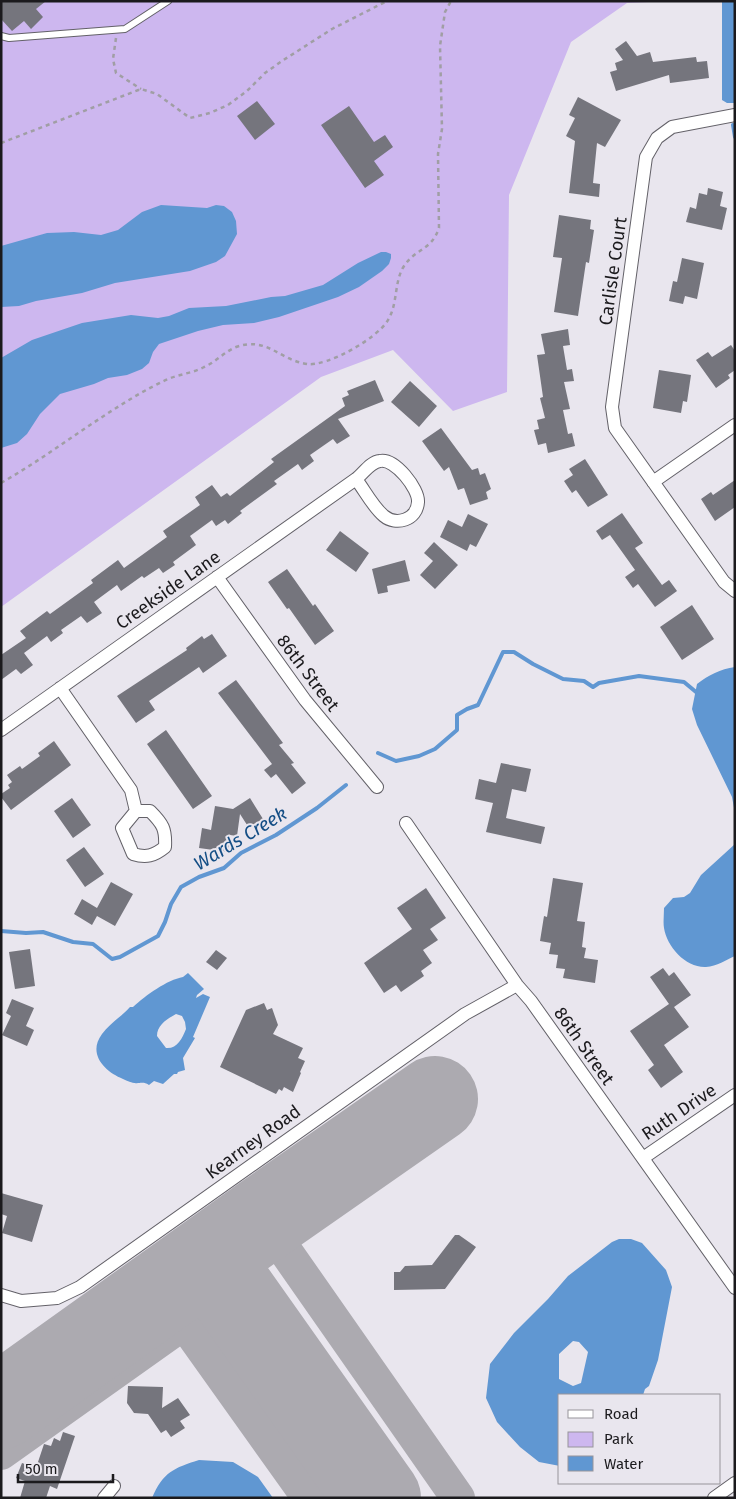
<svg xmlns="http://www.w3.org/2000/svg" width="736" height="1499" font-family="'Fira Sans',sans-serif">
	<rect width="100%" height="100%" fill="#e9e6ee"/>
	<path fill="#cdb7ef" d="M1,1h669l-43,2 -56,39 -62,153 -2,197 -54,19 -60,-61 -72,27 -320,230z"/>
	<path fill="#6097d2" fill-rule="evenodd" d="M722,1h13l-1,102h-7l-5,-3z
		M161,205l46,3 9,-3 8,1 8,6 4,9 1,13 -12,22 -9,6 -26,9 -75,12 -33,10 -46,8 -17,5 -18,1v-61l46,-13 27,-1 27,3 17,-5 24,-18z
		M381,252h5l5,2v4l-2,6 -7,7 -23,16 -21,10 -59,20 -25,6 -31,2 -25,6 -39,13 -6,8 -4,11 -7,6 -15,6 -19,3 -14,6 -34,10 -20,20 -13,20 -10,9 -16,5v-90l31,-18 50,-17 49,-8 27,3 11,-2 20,-8 37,-2 45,-9 14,-1 38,-11 35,-22z
		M735,667v146l-3,-16 -35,-72 -5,-16 5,-25c12,-9 23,-15 38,-17z
		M735,844v112c-9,4 -18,10 -29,11 -20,1 -39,-20 -42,-39 -1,-6 0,-13 0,-20l9,-10 11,-1 6,-4 11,-18z
		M188,973l16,16 -7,6 -1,3 7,-4 7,3 -17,40 2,1 -12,20 2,12 -7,2 -1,2h-3l-11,10 -9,-3 -5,4c-5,-3 -6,-2 -11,-2 -5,1 -10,-2 -15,-4 -18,-7 -36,-25 -21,-45 7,-10 19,-17 28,-27h3c13,-12 34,-27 50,-30zM176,1014l6,2 3,6 1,7c-4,10 -9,20 -20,19l-9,-12c0,-11 10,-17 19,-22z
		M619,1239h12l11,4 24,27 6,17 -14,73 -9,26 -4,3 -2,6h-83v71l-21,-4 -19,-15 -23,-25 -11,-24 4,-34 24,-31 34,-34 20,-23 44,-34zM573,1341l6,1 9,10 -7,31 -8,3 -14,-7v-25z
		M199,1460l34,2 25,15 15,21h-121c11,-26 22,-30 47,-38z"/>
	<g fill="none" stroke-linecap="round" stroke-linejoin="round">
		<path stroke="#6097d2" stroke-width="4" d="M733,125l2,12
			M378,753l18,8 23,-5 16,-7 22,-19v-15l10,-6 11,-4 25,-53h11l19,12 30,15 21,2 9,6 6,-4 40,-7 45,6 12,10
			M1,931l25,2 17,-1 30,10 20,2 19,15 8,-2 38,-21 7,-14 6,-18 10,-17 18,-10 25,-9 17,-15 35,-18 41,-27 29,-23"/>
		<path stroke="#acaab0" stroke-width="34" d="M263,1219l195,279
			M162,1292l147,206
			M1,1453l183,-130"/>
		<path stroke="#acaab0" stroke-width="86" d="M209,1259l169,239
			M1,1406l262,-187 172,-120"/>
	</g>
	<path fill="#75757d" d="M1,1h45l-10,8 7,8 -12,12 -7,-8 -12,10 -11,-12z
		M626,41l11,15 13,-4 3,10 43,-5 1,5 10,-1 2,17 -39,5 -1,-8 -53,16 -6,-19 7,-2 -2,-7 8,-3 -8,-11z
		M578,97l43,23 -16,27 -8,-4 -4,40 7,1 -1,13 -30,-4 6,-52 -9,-5 9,-18 -6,-3z
		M257,101l18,23 -20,16 -18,-24z
		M349,106l25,36 11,-7 8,12 -19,14 10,14 -19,13 -44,-63z
		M708,188l15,4 -3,14 7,2 -5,22 -36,-8 4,-15 6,2 3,-16 8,2z
		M559,215l32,5 -1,9 4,1 -5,33 -3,-1 -8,54 -24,-4 8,-54 -9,-1z
		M682,258l22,5 -7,36 -12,-3 -2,8 -14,-3 4,-20 4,1z
		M568,329l2,16 -7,1 4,24 5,-1 2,12 -10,1 6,27 -7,1 5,24 4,-1 3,13 -27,7 -2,-10 -8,2 -4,-15 5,-1 -2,-9 8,-2 -5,-20 3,-1 -6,-42 8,-1 -4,-20z
		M731,345l4,6v19l-7,5 2,3 -14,10 -20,-28 12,-8 4,5z
		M659,370l32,5 -4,27 -4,-1 -2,12 -28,-5z
		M375,380l9,21 -46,18 12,17 -13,8 -4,-5 -23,16 4,6 -12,9 -4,-6 -24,17 3,3 -37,27 2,2 -14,11 -3,-4 -9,6 -4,-6 -22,16 6,9 -23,17 2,3 -12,8 -4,-5 -15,10 -2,-2 -21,15 -4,-6 -23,17 8,11 -15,10 -6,-7 -20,14 2,3 -12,9 -4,-6 -23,17 9,12 -12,9 -5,-5 -15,11v-25l25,-17 -6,-7 27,-20 3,3 43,-31 -2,-3 27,-20 6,8 43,-31 -4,-6 37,-26 -5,-8 17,-12 9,12 6,-4 3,3 44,-34 -3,-3 74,-53 -3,-8 7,-3 -2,-4z
		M410,381l27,25 -18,21 -28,-25z
		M441,428l31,42 6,-2 2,7 5,-2 6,16 -5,3 2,7 -18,6 -6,-17 -6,2 -9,-23 -5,4 -22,-30z
		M585,459l23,36 -20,12 -12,-17 -4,3 -8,-12 9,-6 -4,-6z
		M735,480v27l-20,14 -14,-22 10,-7 2,3z
		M622,513l21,30 -8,5 27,37 7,-5 8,11 -22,16 -17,-23 -5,4 -8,-11 10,-7 -25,-35 -8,5 -6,-9z
		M468,514l20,10 -12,23 -6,-3 -3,7 -27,-14 8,-17 14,7z
		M340,531l29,22 -13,19 -30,-22z
		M434,542l24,23 -23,24 -15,-14 13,-14 -9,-8z
		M405,560l5,21 -23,5 1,6 -10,2 -6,-25z
		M287,569l26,37 2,-2 19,27 -19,14 -26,-37 -2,1 -19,-27z
		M692,605l22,34 -32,21 -22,-33z
		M212,634l15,22 -24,17 -4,-6 -50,34 6,9 -19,13 -19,-27 70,-46 -1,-2 16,-12 2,3z
		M236,680l47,63 -4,2 15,18 -3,1 15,19 -14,11 -16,-20 -5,4 -7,-8 8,-6 -54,-71z
		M166,730l46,66 -19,13 -46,-65z
		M54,741l17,24 -60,45 -10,-13v-3l9,-6 -2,-3 4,-3 -5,-7 13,-9 2,3 18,-13 -2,-3z
		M501,763l30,6 -5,23 -14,-3 -6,29 39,9 -4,17 -55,-12 7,-29 -18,-4 4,-20 17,4z
		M72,798l19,27 -18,13 -19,-27z
		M250,798l13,21 -14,9 -9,-14 -3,22 -7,-1 -2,17 -29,-4 3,-20 9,2 4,-24 18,3z
		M84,847l20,27 -19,13 -19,-27z
		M553,878l30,5 -6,38 8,1 -3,25 4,1 -2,10 14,2 -3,23 -32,-5 2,-9 -9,-1 2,-13 -9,-1 2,-11 -11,-2 4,-25 3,1z
		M111,882l22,12 -18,32 -18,-10 -5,9 -18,-11 8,-15 15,9z
		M426,888l20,30 -16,11 8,11 -15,10 9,13 -11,8 3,5 -23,16 -5,-7 -12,8 -20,-30 48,-34 -15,-21z
		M30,949l5,37 -20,3 -6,-37z
		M216,950l11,8 -10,12 -11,-8z
		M663,968l6,8 5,-4 17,23 -17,12 15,20 -25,18 19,27 -22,16 -13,-18 6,-5 -24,-34 39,-27 -19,-27z
		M12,999l22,9 -8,18 8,4 -7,16 -25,-11 9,-19 -5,-3z
		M264,1003l3,7 5,-2 6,17 -5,9 30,14 -5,10 7,3 -5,11 1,1 -8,19 -9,-5 -2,4 -3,-2 -3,5 -56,-27 26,-57z
		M1,1193l42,12 -11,37 -30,-9 5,-17 -6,-2z
		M455,1235h4l17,12 -31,42 -51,1v-18h6l5,-6 27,-1z
		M128,1386l35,1 -1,21 16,-10 12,17 -10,6 5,7 -14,9 -5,-7 -5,3 -13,-19 -14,-1 -7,-10z
		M63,1432l12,4 -18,53 -7,-3 -4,12h-26l5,-17 -9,-3 6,-15 14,5 8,-24 7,2 3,-8 6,3z"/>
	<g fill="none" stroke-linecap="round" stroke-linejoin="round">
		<g stroke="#636168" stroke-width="8">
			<path id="lane" d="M1,36l8,2 116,-9 43,-28"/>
		</g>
		<g stroke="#636168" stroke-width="14">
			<path id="street" d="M735,115l-63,12 -15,11 -11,19 -34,250 3,21 109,154 11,9
				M653,482l82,-57
				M217,577l88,123 72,87
				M60,688l71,102 5,21 -14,17 11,26c13,4 21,2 32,-7 1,-18 -2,-23 -15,-36h-14
				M1,730l355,-251c8,-6 14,-17 24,-18 15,-3 39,28 38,41 -1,18 -22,24 -34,14 -11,-9 -19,-25 -28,-37
				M406,823l111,162 14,16 204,287
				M643,1158l92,-63
				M1,1295l20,6 36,-3 23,-11 385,-273 52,-29
				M104,1498l10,-12
				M714,1498l21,-15"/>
		</g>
		<path stroke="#a09ea4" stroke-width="2.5" stroke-dasharray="4 4" stroke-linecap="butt" d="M116,38l-3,21 3,14 25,16
			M1,143l140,-54 16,5 33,24 20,-5 18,-8 19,-14 18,-18 17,-12 50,-32 55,-28
			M1,483c51,-29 96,-66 147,-94 6,-3 13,-7 20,-10 12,-5 25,-6 36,-12 12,-5 20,-15 32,-20 31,-11 43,13 71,17 20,3 71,-26 81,-44 10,-16 6,-39 16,-54 12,-18 27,-15 35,-38l-1,-74 4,-25 -2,-83 5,-34 6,-11"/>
		<use href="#lane" stroke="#fff" stroke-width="6"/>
		<use href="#street" stroke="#fff" stroke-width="12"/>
	</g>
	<g text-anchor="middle" stroke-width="4" stroke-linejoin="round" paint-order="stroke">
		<g font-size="18" fill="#1b1a1d" stroke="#e9e6ee">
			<text transform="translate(613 271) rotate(-82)" y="6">Carlisle Court</text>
			<text transform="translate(168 590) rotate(-35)" y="6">Creekside Lane</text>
			<text transform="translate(308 673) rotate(53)" y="6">86th Street</text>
			<text transform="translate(584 1046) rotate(55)" y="6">86th Street</text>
			<text transform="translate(679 1112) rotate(-34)" y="6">Ruth Drive</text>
			<text transform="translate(253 1142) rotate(-36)" y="6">Kearney Road</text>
		</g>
		<g font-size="19" font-style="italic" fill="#144e85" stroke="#e9e6ee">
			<text transform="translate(240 838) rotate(-31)" y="7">Wards Creek</text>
		</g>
	</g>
	<rect width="736" height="1499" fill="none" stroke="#1b1a1d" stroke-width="5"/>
	<rect x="558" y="1394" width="162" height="90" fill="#e9e6ee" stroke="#97949a"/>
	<rect x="568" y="1410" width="25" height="8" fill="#ffffff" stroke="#97949a"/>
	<text x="604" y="1419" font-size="15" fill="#1b1a1d">Road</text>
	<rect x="568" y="1432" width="25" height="15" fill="#cdb7ef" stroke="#97949a"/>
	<text x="604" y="1444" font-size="15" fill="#1b1a1d">Park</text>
	<rect x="568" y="1456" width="25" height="15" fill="#6097d2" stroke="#97949a"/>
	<text x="604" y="1469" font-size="15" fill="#1b1a1d">Water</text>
	<path d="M18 1474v8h95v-8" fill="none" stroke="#1b1a1d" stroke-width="2.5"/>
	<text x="25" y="1474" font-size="15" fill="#1b1a1d" stroke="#e9e6ee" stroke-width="4" paint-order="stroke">50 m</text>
</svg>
